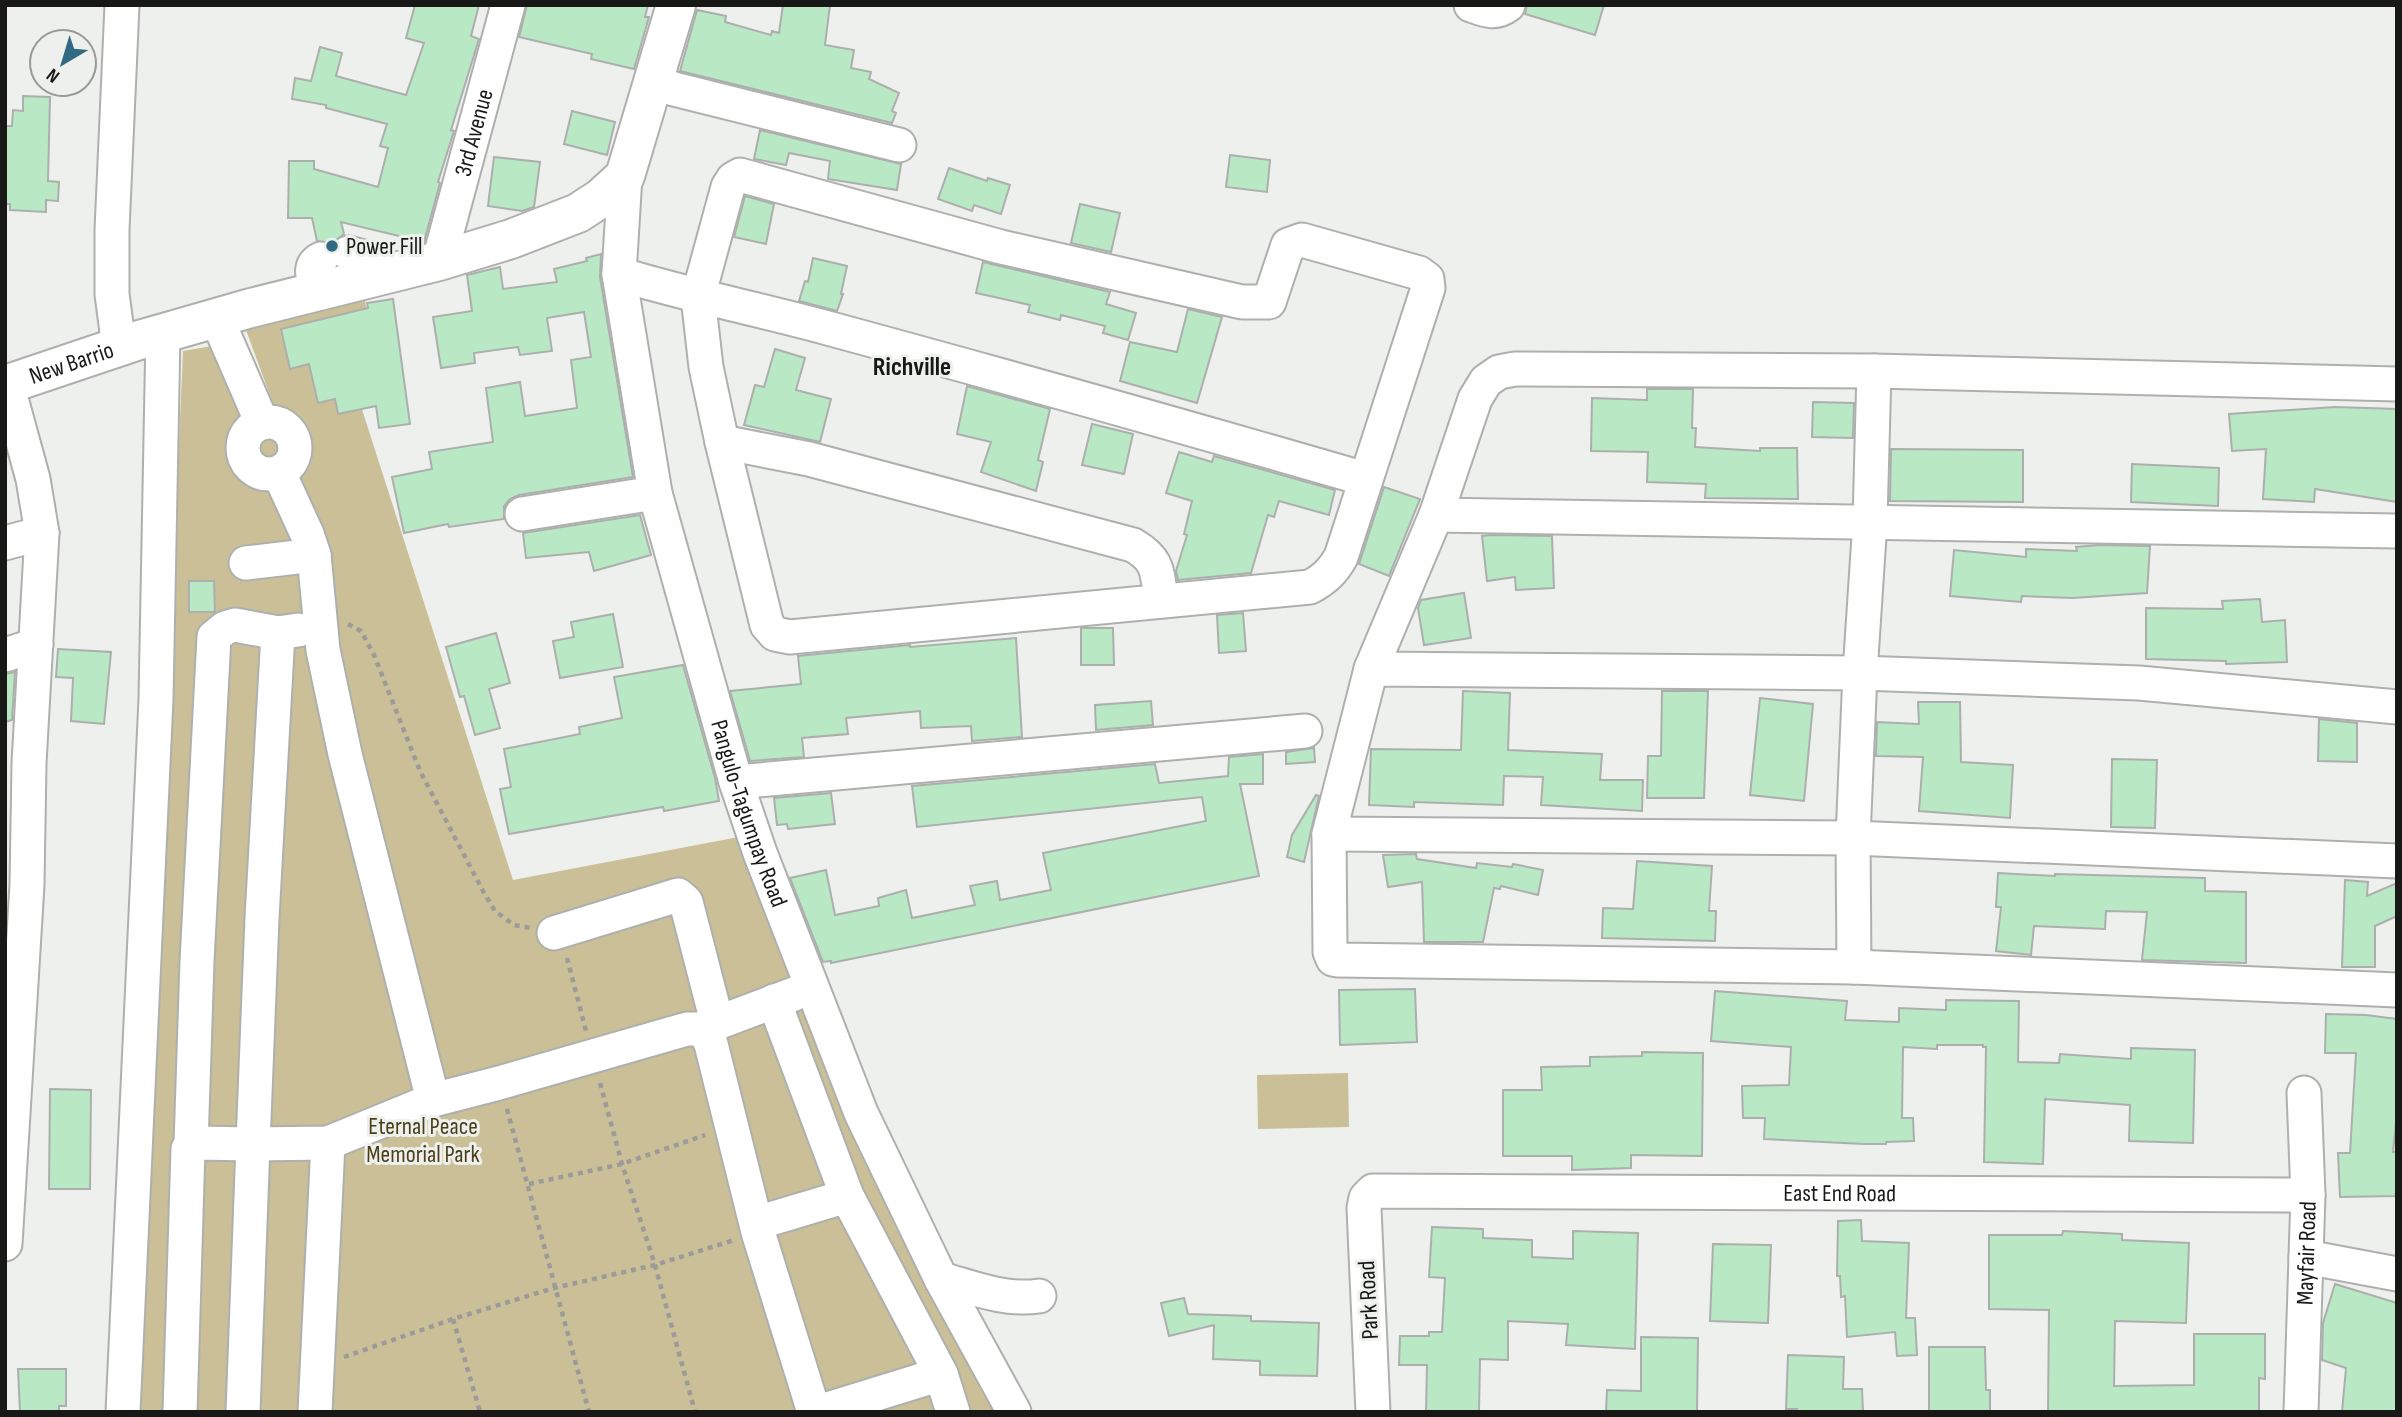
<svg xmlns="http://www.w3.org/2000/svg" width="2402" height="1417" font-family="'Sofia Sans Condensed',sans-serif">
	<rect width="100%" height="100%" fill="#eef0ed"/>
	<path fill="#cabf97" d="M365,300l11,74 -17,26 154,480 236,-45 254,577h-866l46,-1061 29,-5 36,78 28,-12 -30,-82z
		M1348,1073l1,54 -91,2 -1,-54z"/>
	<path fill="#b9e8c5" stroke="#acafad" stroke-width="2" d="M415,5h64l-8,31 8,3 -28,91 3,1 -16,51 2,1 -16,59 -83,-20 3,12 -12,10 -15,-3 -5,-23h-24l1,-57h25v8l64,18 10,-39 -8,-2 7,-22 -61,-16v-3l-34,-6 3,-21 16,3 9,-34 22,6 -6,23 70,19 18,-52 -18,-5z
		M527,5h121l-3,12h4l-15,52 -43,-10 1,-5 -73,-17z
		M783,5h47l-5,40 29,5 -3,18 20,4 -2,7 30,14 -7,18 4,2 -4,10 -212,-52 17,-61 29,6 -1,6 46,13 1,-4 7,2z
		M1527,5h77l-9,30 -70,-21z
		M23,96l27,1 -2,84 11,1 -1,19 -12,-1v12l-36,-2v-6h-5v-78h7l1,-16 10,1z
		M572,111l43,11 -8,33 -43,-11z
		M760,130l141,34 -4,26 -69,-11 2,-18 -41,-8 -3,12 -32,-6z
		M1230,155l40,5 -3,32 -41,-5z
		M494,157l46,5 -6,45 -12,4 -34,-5z
		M949,168l38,13 1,-3 22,7 -9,29 -27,-9 -2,6 -34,-12z
		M745,196l29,8 -8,40 -32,-7z
		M1080,204l40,9 -9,39 -40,-9z
		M601,254l-1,23 33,200 -114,18 -9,4 -6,7v13l-55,8 -1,-3 -44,9 -12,-56 40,-8 -3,-17 64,-10 -7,-54 34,-6 5,34 52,-8 -6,-48 20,-3 -7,-45 -37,6 5,33 -32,4 -2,-8 -44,6 1,10 -34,5 -8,-51 39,-6 -5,-36 33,-8 3,22 54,-7 -3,-13 33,-8 -1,-3z
		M813,258l34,8 -6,28h2l-6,17 -38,-10 6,-20 3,1z
		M983,262l127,30 -4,12 30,9 -8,27 -25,-7 2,-7 -44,-11 -1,5 -32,-8 2,-7 -54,-12z
		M393,299l17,125 -31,4 -3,-22 -38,8 -3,-15 -17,4 -9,-39 -19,5 -9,-40 87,-21 -1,-5z
		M1188,309l34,8 -25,86 -77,-22 10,-39 47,10z
		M775,349l30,9 -9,32 35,9 -11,43 -76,-17 11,-40 9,2z
		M967,386l83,23 -12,51 5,2 -7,29 -55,-19 10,-30 -34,-8z
		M1647,389h46l-1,39h4l-1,19 65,4v-3h37l1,51 -93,-1 1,-14 -59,-2 1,-30 -57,-1 1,-53 55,2z
		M1813,402l41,1 -1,35 -41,-1z
		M2335,407l62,2v93l-82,-13 -1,13 -51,-3 3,-50 -34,2 -3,-37z
		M1092,424l41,10 -9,40 -42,-9z
		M1891,449l132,1v52l-133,-1z
		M1179,452l33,10 2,-6 121,34 -6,25 -50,-14 -5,16 -6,-2 -17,58 -73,7 -2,-9 11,-36 -3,-1 8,-33 -26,-8z
		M2132,464l87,4 -1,38 -87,-4z
		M1384,487l36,12 -31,77 -30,-12z
		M640,515l11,40 -57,16 -5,-19 -63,6 -3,-25z
		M1491,535l61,1 2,52 -38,2 -1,-13 -28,4 -5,-45z
		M2100,545l50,1 -3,47 -75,5 -50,-2 -1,6 -71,-6 4,-46 72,7v-8l51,2 -1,-4z
		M189,581h25l1,31h-26z
		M1464,593l7,45 -47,7 -6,-37 3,-8z
		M2260,599l2,23 23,-2 2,42 -61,2v-3l-80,-2v-51l77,1 -1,-8z
		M1243,613l3,38 -27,2 -2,-38z
		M613,614l10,53 -63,11 -7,-37 21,-4 -3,-15z
		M1081,628h32l1,37h-33z
		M496,633l14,50 -21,6 11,39 -25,7 -11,-39 -4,1 -14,-50z
		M1016,638l6,99 -50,4 -1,-15 -50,2 -1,-17 -74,7 2,16 -46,4 2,19 -54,4 -20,-70 71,-7 -3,-28 112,-11v2z
		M58,649l53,3 -7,72 -33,-3 2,-43 -17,-1z
		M683,665l32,113 4,23 -55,10 -1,-4 -154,27 -9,-45 11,-2 -7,-38 76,-15 -1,-7 43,-9 -8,-41z
		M15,672l-3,48 -7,2v-48z
		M1463,691l47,2 -2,57 94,4 -2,26h43l-1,31 -101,-6 2,-28 -39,-1 -1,29 -89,-3v5l-45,-2 2,-56 90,1z
		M1662,691h46l-4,107h-57l1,-42h13z
		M1760,698l53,6 -9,97 -54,-6z
		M1151,701l2,24 -57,5 -1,-25z
		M1918,702h42l1,60 52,3 -3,53 -91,-7 4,-54 -47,-1 1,-34 42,2z
		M2319,719l38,4v39l-39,-1z
		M1314,748l1,14 -29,2v-12z
		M1263,754v30h-23l19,92 -428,87v-2l-8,1 -33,-84 36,-8 9,45 44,-9 -1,-8 28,-8 6,28 63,-13 -5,-19 27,-5 3,19 51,-10 -8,-37 163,-32 -4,-24 -285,30 -5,-41 243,-22 4,19 69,-7 1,-19z
		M2112,759l45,1 -2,68 -44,-1z
		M831,793l4,31 -47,5 -1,-5 -10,1 -3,-27z
		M1316,795l3,1 -15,66 -17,-5 5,-22z
		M1416,854l1,5 59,9 1,-5 35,4 1,-3 30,6 -5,25 -37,-9 -1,3 -6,-1 -11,54h-59l-2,-60 -34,5 -5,-32z
		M1637,861l75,5 -3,45h7l-1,30 -113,-3 1,-30 30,1z
		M1998,873l57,3v-2l150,4v13l41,1v71l-104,-3 5,-48 -41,-1 -1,18 -71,-3 -3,29 -35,-4 5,-44h-5z
		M2345,880l23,2 -1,14 30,-13v33l-22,10v41h-33z
		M1415,989l2,53 -77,3 -1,-55z
		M1715,991l132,10 -2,19 54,2v-14l47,2v-10l73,1 -1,61 41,1 1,-9 71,5v-11l64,2 -2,93 -64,-2 1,-36 -85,-6 -2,65 -59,-2 2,-115h-3v-2h-46v4l-34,-2 -1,71h11l1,23 -28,1v2h-22l-100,-5 1,-21h-22l-1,-32 47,-1 2,-38 -80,-6z
		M2326,1014l40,1 31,4v93l-4,40h4v44l-57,1 -2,-44h12l6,-100h-31z
		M1642,1052l61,1 -1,103 -71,-1v13l-59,2v-14h-69v-66h39l-1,-23 49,-1v-9l52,-1z
		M50,1089l41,1 -1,99h-41z
		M1861,1220l1,21 47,2 -3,75h9l2,37 -20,1 -2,-24 -48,5 -2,-41 -4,1 -1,-21h-3l1,-55z
		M1432,1227l51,2v9l49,2v17l41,2v-28l65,2 -3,116 -69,-4 2,-21 -60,-3v39l-28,-1 -1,53h-53l1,-47h-28l1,-29h29v-4h13l3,-54 -16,-1z
		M2063,1231l59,3v6l67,3 -3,80 -71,-2 -1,65 80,-1v-51h71v45l-6,-1v34h-211l1,-102 -60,-1v-74h73z
		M1713,1244l58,1 -3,78 -58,-2z
		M2335,1284l62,19v109h-55l4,-44 -24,-8 1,-37z
		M1184,1298l4,16 63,2v5l68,2 -2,53 -57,-1v-14l-47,-2 1,-34 -45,11 -8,-33z
		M1641,1337l57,1 -1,74h-91l1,-22 34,1z
		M1929,1347h56l1,43h4v22h-61z
		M1788,1355l56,2 -1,32h19l1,23h-66v-3h-11z
		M18,1369h48v37h-7v6h-39z"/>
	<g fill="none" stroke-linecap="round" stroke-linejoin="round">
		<g stroke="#aeb0ad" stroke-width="37">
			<g id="minor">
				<path d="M1471,5c14,5 24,10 37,0"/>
				<path d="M653,82l21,7 225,56"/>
				<path d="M740,175l261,72 241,55h27l19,-57 14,-5 117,33 8,6 1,9 -87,269c-8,14 -16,22 -31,30l-520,50 -15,-3 -8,-9 -45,-183 -16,-75 -8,-70 30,-110 5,-8z"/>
				<path id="s1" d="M625,176l-6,98 36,219 81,289 24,71 101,260 80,166 73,133"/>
				<path d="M348,253l15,4 19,18"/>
				<path id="s2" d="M439,261l69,-256"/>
				<path d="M619,274c72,22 144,36 216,56 177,48 354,98 530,149"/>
				<path d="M317,292c-3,-13 -10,-26 4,-33"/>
				<path d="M217,319l45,104"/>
				<path d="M119,347l-7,-53v-64l10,-225"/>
				<circle cx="269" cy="448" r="26"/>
				<path d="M722,442l87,17 324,86c26,15 24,27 28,55"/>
				<path d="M279,473l28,61 7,21 9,95 22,104 88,346"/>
				<path d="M522,514l133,-21"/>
				<path d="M1436,515l961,16"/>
				<path d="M5,543l37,-10"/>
				<path d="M246,563l68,-8"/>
				<path d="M278,633l-16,285 -9,226 75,-1 105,-43 66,-17 188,-54h14l6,6 4,9 47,188 56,180"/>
				<path d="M5,655l31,-10"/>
				<path d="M1371,669l65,-154 39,-116 11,-18 13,-9 16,-3 359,2 523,13"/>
				<path d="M2397,707l-258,-24 -279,-10 -489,-4 -42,165 1,118 3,7 5,1 516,7 543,23"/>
				<path d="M736,782l569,-51"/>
				<path d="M1329,834l524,4 544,23"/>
				<path d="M554,933l124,-38 8,7 31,120"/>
				<path d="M1854,967l-1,-129 7,-165 10,-152 4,-150"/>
				<path d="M774,1001l73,195 94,178 12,38"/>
				<path d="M701,1029l93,-35"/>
				<path d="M191,1145l6,-184 17,-324 11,-9 10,-3 43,8 20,-3"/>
				<path d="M757,1223l90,-27"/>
				<path d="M5,1244l22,-359 2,-122 13,-230 -9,-54 -26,-95"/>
				<path d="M2306,1257l91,17"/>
				<path d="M941,1279c33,9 64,22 98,17"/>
				<path d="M123,1412l33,-713 7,-365"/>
				<path d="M180,1412l8,-263 8,-6 57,1 -10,268"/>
				<path d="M315,1412l13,-269"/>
				<path d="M818,1412l123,-38"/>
				<path id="s3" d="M1373,1412l-9,-204 2,-10 7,-7 935,4"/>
				<path id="s4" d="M2301,1412l7,-217 -4,-102"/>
			</g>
		</g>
		<g stroke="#aeb0ad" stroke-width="42">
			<g id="major">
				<path id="s5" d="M5,385l131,-44 115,-33 188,-47 72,-22 67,-26 23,-15 24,-22 51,-171"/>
			</g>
		</g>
		<path stroke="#9b9c9a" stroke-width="4.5" stroke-dasharray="5 5" stroke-linecap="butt" d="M348,624l13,7 13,24 46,116 63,120 12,20 19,14 16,3
			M567,958l19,73
			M600,1083l22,81 33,101 40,147
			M507,1109l82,303
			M529,1184l93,-20 83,-29
			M453,1319l27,93
			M344,1357l109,-38 101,-31 101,-23 79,-25"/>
		<use href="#minor" stroke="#fff" stroke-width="33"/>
		<use href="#major" stroke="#fff" stroke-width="38"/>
	</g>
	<circle fill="#326983" stroke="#eef0ed" stroke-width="2.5" cx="332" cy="246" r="7"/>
	<g text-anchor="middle" stroke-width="6" stroke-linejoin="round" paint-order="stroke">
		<g font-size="24" fill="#181917" stroke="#eef0ed">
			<text dy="8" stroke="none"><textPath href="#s2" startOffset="133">3rd Avenue</textPath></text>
			<text dy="8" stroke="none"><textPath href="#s5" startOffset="70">New Barrio</textPath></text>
			<text dy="8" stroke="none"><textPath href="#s1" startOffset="654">Pangulo-Tagumpay Road</textPath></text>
			<text dy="8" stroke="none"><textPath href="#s3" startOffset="691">East End Road</textPath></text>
			<text dy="8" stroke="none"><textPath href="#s4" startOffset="159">Mayfair Road</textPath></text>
			<text transform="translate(1368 1300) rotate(-93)" y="8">Park Road</text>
		</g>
		<g font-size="24" fill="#181917" stroke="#eef0ed" text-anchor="start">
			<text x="346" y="254">Power Fill</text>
		</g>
		<g font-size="24" fill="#4a3f18" stroke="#eef0ed">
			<text x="423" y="1134">Eternal Peace<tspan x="423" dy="28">Memorial Park</tspan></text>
		</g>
		<g font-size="26" font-weight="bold" fill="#181917" stroke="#eef0ed">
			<text x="912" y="375">Richville</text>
		</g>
	</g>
	<rect width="2402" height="1417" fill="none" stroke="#181917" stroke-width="14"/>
	<g transform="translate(63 63) rotate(218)"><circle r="33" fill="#eef0ed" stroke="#989a97" stroke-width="2"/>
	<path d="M0-5L12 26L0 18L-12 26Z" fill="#326983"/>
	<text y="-10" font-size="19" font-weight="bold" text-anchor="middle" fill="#181917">N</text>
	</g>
</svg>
